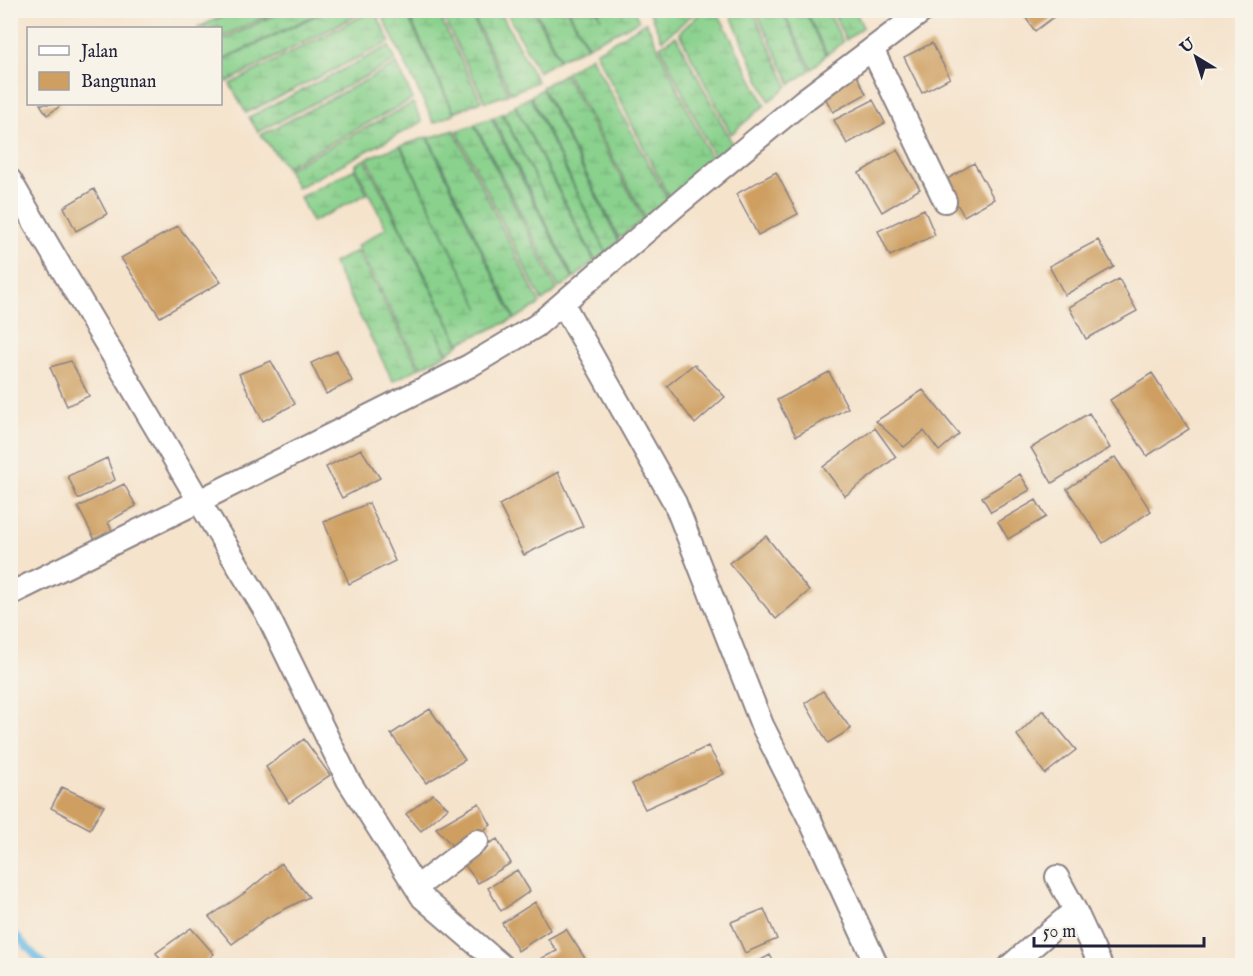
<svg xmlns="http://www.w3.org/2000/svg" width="1253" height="976" font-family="'IM FELL English',serif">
	<defs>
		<pattern id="wetland-marsh" width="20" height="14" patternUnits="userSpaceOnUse" patternTransform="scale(1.5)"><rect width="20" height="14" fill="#8ad18d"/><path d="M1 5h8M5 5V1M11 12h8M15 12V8" fill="none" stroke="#77b37b"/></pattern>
	</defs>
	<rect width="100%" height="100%" fill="#f7f3e8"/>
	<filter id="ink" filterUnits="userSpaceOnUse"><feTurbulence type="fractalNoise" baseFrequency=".0167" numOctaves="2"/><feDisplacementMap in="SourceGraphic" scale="12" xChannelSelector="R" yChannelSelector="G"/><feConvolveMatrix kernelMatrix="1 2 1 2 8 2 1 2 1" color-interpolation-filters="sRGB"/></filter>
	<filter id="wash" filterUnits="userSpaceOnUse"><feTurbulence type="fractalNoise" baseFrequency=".008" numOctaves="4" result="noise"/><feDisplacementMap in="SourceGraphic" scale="24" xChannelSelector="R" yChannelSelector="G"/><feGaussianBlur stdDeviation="1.35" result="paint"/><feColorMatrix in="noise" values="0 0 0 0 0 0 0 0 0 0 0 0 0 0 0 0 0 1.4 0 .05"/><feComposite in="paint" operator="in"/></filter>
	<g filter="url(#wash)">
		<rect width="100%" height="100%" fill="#f5e3cc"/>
		<path fill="url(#wetland-marsh)" stroke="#567a64" stroke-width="1.5" d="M704,10l13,1 48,94 -34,29 -52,-101z
			M234,11v-1l45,1 -58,26 -1,-9h-23z
			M284,11h39l-102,49v-20z
			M326,11h39l-138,71 -6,-14v-7z
			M372,11h3l15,31 -144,71 -16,-29z
			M380,11h25l49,103 -20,9z
			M407,11h30l44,90 -27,11z
			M440,11h29l40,83 -24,8z
			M471,11h29l37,71 -26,11z
			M506,11h28l25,49 -21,12z
			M536,11h32l19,36 -27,12z
			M569,11h28l4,8 -3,-8h36l5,10 -51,25z
			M649,11h48l-35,29z
			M729,11h24l35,75 -19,15z
			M756,11h26l28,59 -19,14z
			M783,11h22l21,44 -14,14z
			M806,11h22l15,31 -16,12z
			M832,11h23l8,16 -17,13z
			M646,22l66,139 -42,39 -74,-148z
			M676,36l56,107 -18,14 -54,-111z
			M389,46l7,15 -138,71 -9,-15z
			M591,56l77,144 -23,17 -79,-144z
			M397,64l16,35 -127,68 -25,-32z
			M564,74l80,145 -25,19 -77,-151z
			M542,89l77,153 -13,10 -75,-156z
			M530,97l76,156 -11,7 -80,-155z
			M413,103l9,19 -125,66 -10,-19z
			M515,106l79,155 -20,17 -81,-160 9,-4 45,87 -44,-87z
			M491,118l82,161 -14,9 -84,-164z
			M474,125l83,165 -15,11 -85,-170z
			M454,130l86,174 -25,15 -86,-181z
			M427,137l87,182 -55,24 -92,-185 33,-12 80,163 -79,-163z
			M365,159l94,185 -11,9 -13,-25 12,26 -26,13 -64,-121 29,-18 -31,-63z
			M355,169l12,25 -55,28 -12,-25z
			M357,251l62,117 -26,13 -60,-118z"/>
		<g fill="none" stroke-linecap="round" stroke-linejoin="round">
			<path stroke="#68b8e3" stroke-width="7" d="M10,929l35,37"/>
		</g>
		<g id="blocks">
			<path fill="#ce9f60" d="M1020,10h43l-28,21z
				M932,43l18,35 -28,15 -18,-36z
				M856,74l10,20 -33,18 -11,-20z
				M873,100l12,23 -38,21 -13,-24z
				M40,104h23l-16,11z
				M897,150l23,39 -38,23 -23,-39z
				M974,163l20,36 -30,17 -20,-35z
				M776,172l22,42 -40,21 -22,-41z
				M94,189l13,25 -31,17 -12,-24z
				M924,209l11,26 -45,21 -12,-25z
				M178,226l43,56 -61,35 -39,-59z
				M1098,240l16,27 -49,28 -16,-29z
				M1119,279l18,32 -51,28 -17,-32z
				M337,351l15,30 -26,13 -15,-31z
				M71,361l18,35 -22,10 -17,-39z
				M271,361l24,43 -32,17 -24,-47z
				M694,364l31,33 -30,27 -28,-38z
				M829,372l19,36 -52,28 -19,-36z
				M1152,373l37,56 -42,27 -37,-56z
				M923,390l36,44 -20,17 -15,-20 -20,16 -28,-26z
				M1089,413l21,35 -58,35 -21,-35z
				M875,428l21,29 -51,39 -22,-29z
				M361,449l19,29 -38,20 -16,-31z
				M1115,457l36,54 -48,32 -36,-54z
				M107,458l8,22 -37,19 -10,-23z
				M558,472l25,54 -59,29 -25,-50z
				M1020,474l10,16 -39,22 -9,-15z
				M124,484l12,22 -28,16 5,11 -17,9 -18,-35z
				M1036,500l10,17 -38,22 -10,-17z
				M369,503l26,58 -46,23 -25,-62z
				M766,536l43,55 -33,28 -47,-56z
				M823,691l28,38 -23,14 -23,-40z
				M430,709l35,51 -39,23 -35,-49z
				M1043,710l33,40 -31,24 -28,-39z
				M304,739l26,36 -41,28 -23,-36z
				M708,746l16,28 -79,35 -13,-25z
				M62,787l42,19 -14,23 -39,-21z
				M433,794l15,14 -27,23 -15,-17z
				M479,803l12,22 -35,25 -20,-22z
				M497,839l14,24 -33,20 -17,-23z
				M281,863l28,34 -42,21 -35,26 -23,-27 37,-25z
				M517,870l13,21 -29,20 -13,-23z
				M535,902l15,28 -32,21 -16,-28z
				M764,909l13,30 -32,14 -14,-31z
				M191,928l23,26 -14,12h-35l-9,-13z
				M566,929l20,31 -9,6h-32l-5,-7 17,-8 -9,-12z
				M770,955l6,11h-26z"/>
		</g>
	</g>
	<g filter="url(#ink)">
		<use href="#blocks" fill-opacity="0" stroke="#8c8284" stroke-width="1.5"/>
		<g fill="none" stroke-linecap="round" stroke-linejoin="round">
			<g stroke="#8c8284" stroke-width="26">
				<path id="minor" d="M872,49l73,152
					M10,180c62,108 127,214 189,321l270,-135 67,-40 142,-122 125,-103 121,-91
					M563,304l112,199 87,222 49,97 66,144
					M10,594l189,-93 67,111 82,168 75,118 79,68
					M1057,877l18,33
					M417,887l60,-46
					M1010,966l65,-56 26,56"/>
			</g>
			<use href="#minor" stroke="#fff" stroke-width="22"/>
		</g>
	</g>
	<rect width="1253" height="976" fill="none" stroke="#f7f3e8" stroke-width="36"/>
	<rect x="27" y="27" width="195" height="78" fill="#f7f3e8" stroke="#a29fa3" stroke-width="1.5"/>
	<rect x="39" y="46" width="30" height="9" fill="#ffffff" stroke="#a29fa3" stroke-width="1.5"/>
	<text x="81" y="57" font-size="18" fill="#22223b">Jalan</text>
	<rect x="39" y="72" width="30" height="18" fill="#ce9f60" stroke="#a29fa3" stroke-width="1.5"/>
	<text x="81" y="87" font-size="18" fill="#22223b">Bangunan</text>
	<g transform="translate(1196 57) rotate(322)" stroke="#f7f3e8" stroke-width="4.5" paint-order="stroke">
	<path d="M0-4.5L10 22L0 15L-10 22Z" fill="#22223b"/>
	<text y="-9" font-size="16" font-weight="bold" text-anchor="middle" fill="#22223b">U</text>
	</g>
	<path d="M1034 937v9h170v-9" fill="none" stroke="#22223b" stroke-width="3"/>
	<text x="1043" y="937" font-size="18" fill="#22223b" stroke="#f7f3e8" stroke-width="4.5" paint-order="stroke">50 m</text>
</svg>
